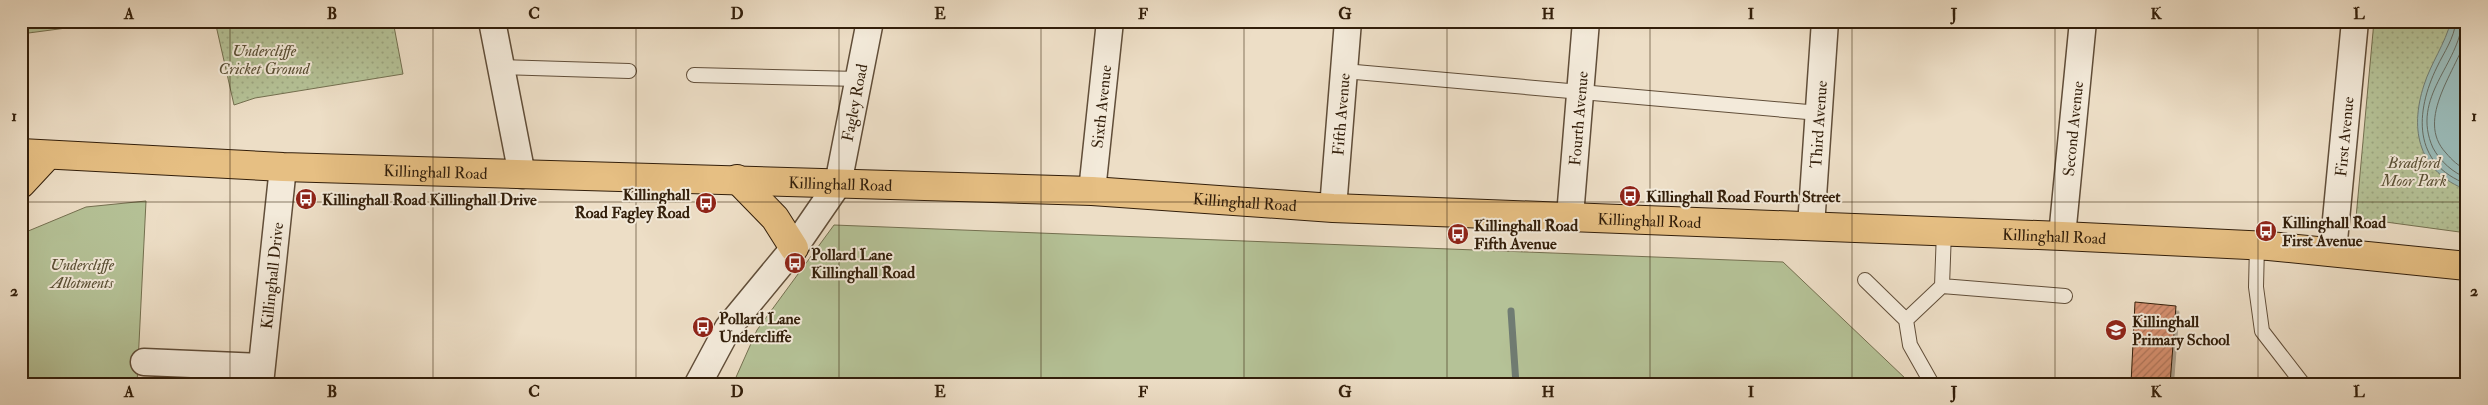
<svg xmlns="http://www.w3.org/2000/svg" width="2488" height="405" font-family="'IM FELL Double Pica',serif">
	<defs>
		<pattern id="park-dots" width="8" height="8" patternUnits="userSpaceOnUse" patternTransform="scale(1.25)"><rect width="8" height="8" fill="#b5c297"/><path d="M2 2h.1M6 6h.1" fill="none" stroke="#9ca681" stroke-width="1.8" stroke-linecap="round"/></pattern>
		<pattern id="building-hatch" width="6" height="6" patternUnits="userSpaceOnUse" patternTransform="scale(1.25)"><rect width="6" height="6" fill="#d99272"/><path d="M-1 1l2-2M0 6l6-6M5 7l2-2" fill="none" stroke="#b1775c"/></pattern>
		<filter id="shadow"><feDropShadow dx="3" dy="5.5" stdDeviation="0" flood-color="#0004"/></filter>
	</defs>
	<rect width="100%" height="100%" fill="#eddec6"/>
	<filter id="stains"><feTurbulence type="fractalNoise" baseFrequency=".004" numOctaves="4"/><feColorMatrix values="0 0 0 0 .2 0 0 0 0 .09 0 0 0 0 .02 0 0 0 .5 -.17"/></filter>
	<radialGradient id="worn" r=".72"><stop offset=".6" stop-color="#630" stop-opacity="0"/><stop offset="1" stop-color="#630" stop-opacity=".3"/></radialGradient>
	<path fill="#b5c297" stroke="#747050" d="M146,201l-9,183h-116v-150l65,-27z
		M834,225l949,37 124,118v4h-1174l24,-54z"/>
	<path fill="url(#park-dots)" stroke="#747050" d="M21,21h98l-98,13z
		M215,21h178l10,53 -148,24 -21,7z
		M2374,21h93v212l-111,-15z"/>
	<path fill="#9abbb9" stroke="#707c73" d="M2451,21h16v169c-48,-18 -58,-59 -43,-105 7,-22 21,-41 27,-64z"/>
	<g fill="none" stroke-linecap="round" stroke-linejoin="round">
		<path stroke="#666c62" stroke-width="1" d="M2456,21c-2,18 -12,31 -19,46 -22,45 -25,97 30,117
			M2462,21c-2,43 -52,76 -29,127 7,13 20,25 34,30
			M2467,35c-9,34 -53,84 -21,118 6,7 12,13 21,17"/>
		<path stroke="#707c73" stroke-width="7" d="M1511,311l5,73"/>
	</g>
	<path fill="url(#building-hatch)" stroke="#321e0a" filter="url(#shadow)" d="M2135,302l41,4 -6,78h-39z"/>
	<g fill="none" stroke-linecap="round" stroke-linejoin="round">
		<g stroke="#614e39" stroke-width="16">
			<path id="lane" d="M501,67l128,4
				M1344,71l475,42
				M694,75l165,4
				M1944,231l-2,55 123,10
				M2257,245l-1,42 6,44 41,53
				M1865,280l41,40 36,-34
				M1906,320l4,25 22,39"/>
		</g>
		<g stroke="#614e39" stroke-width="29">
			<g id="street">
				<path d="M492,21l30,154"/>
				<path id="s1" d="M1092,191l18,-170"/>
				<path id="s2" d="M1333,208l15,-187"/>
				<path id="s3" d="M1570,216l16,-195"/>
				<path id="s4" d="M1811,226l14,-205"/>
				<path id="s5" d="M2062,236l21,-215"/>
				<path id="s6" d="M2333,251l22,-230"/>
				<path d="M144,362l117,5"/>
				<path id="s7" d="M260,384l23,-217"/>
				<path id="s8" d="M698,384l30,-56 66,-80 44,-64 32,-163"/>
			</g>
		</g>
		<g stroke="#321e0a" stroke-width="30">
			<g id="highway">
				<path id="s9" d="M21,153l262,14 809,24 241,17 729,28 207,10 198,20"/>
				<path d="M737,179l38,39 19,30"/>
				<path d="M21,184l27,-29"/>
			</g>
		</g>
		<use href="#lane" stroke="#f3eada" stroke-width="14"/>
		<use href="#street" stroke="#f3eada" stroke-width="26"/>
		<use href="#highway" stroke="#e6bf83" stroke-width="28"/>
	</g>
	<path fill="none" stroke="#321e0a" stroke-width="1" stroke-opacity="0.55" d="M230,21v363M433,21v363M636,21v363M839,21v363M1041,21v363M1244,21v363M1447,21v363M1650,21v363M1852,21v363M2055,21v363M2258,21v363M21,202h2446"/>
	<defs>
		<g id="bus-disc" transform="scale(1.125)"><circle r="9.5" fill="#8f2418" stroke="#f3eada"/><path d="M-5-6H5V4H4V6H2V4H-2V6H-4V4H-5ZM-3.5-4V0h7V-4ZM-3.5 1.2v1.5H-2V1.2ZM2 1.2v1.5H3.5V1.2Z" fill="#fff"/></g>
		<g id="school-disc" transform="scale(1.125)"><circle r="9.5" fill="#8f2418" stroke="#f3eada"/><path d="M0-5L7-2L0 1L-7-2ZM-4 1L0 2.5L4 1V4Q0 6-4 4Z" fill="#fff"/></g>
	</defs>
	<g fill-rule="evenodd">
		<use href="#bus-disc" x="1630" y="196"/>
		<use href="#bus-disc" x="306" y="199"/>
		<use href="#bus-disc" x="706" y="203"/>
		<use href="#bus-disc" x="2266" y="231"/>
		<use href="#bus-disc" x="1458" y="234"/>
		<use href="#bus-disc" x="795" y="263"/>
		<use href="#bus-disc" x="703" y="327"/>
		<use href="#school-disc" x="2116" y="330"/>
	</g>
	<g text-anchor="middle" stroke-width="4" stroke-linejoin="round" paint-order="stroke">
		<g font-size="16" font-style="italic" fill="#594f34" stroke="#f3eada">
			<text x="264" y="56">Undercliffe<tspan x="264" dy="18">Cricket Ground</tspan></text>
			<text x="2414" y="168">Bradford<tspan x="2414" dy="18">Moor Park</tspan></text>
			<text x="82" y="270">Undercliffe<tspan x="82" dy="18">Allotments</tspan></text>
		</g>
		<g font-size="16" fill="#321e0a" stroke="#f3eada">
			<text dy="6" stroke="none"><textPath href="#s8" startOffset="328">Fagley Road</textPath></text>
			<text dy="6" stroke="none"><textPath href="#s1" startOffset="85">Sixth Avenue</textPath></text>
			<text dy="6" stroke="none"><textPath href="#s2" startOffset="94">Fifth Avenue</textPath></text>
			<text dy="6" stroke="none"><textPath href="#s3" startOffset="98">Fourth Avenue</textPath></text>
			<text dy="6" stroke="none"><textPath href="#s4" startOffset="102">Third Avenue</textPath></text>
			<text dy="6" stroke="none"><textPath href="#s5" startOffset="108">Second Avenue</textPath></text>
			<text dy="6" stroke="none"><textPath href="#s6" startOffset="115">First Avenue</textPath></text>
			<text dy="6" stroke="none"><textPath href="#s9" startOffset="415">Killinghall Road</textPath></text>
			<text dy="6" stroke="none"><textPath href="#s9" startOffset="820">Killinghall Road</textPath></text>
			<text dy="6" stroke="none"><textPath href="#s9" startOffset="1225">Killinghall Road</textPath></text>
			<text dy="6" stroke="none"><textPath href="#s9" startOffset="1630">Killinghall Road</textPath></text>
			<text dy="6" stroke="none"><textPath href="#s9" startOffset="2035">Killinghall Road</textPath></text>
			<text dy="6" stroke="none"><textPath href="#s7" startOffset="109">Killinghall Drive</textPath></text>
		</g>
		<g font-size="16" font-weight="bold" fill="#321e0a" stroke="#f3eada" text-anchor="start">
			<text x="690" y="200" text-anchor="end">Killinghall<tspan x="690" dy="18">Road Fagley Road</tspan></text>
			<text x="1646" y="202">Killinghall Road Fourth Street</text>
			<text x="322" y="205">Killinghall Road Killinghall Drive</text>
			<text x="2282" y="228">Killinghall Road<tspan x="2282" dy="18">First Avenue</tspan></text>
			<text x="1474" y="231">Killinghall Road<tspan x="1474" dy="18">Fifth Avenue</tspan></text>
			<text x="811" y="260">Pollard Lane<tspan x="811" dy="18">Killinghall Road</tspan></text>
			<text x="719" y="324">Pollard Lane<tspan x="719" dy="18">Undercliffe</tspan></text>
			<text x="2132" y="327">Killinghall<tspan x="2132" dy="18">Primary School</tspan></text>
		</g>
	</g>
	<rect width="2488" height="405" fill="none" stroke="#eddec6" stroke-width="55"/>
	<rect x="28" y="28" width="2432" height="350" fill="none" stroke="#321e0a" stroke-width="2"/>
	<g font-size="16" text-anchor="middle" font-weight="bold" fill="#321e0a">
		<text x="129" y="19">A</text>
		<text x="332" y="19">B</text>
		<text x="534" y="19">C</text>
		<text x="737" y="19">D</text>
		<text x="940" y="19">E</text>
		<text x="1143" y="19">F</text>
		<text x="1345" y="19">G</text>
		<text x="1548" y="19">H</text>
		<text x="1751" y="19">I</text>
		<text x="1954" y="19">J</text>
		<text x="2156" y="19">K</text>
		<text x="2359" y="19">L</text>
		<text x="14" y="121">1</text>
		<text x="2474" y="121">1</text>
		<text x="14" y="296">2</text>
		<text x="2474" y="296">2</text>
		<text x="129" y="397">A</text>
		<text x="332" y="397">B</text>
		<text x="534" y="397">C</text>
		<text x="737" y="397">D</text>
		<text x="940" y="397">E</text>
		<text x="1143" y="397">F</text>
		<text x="1345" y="397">G</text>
		<text x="1548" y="397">H</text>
		<text x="1751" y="397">I</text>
		<text x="1954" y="397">J</text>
		<text x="2156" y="397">K</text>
		<text x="2359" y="397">L</text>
	</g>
	<rect width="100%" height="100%" filter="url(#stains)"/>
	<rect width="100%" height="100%" fill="url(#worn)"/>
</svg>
